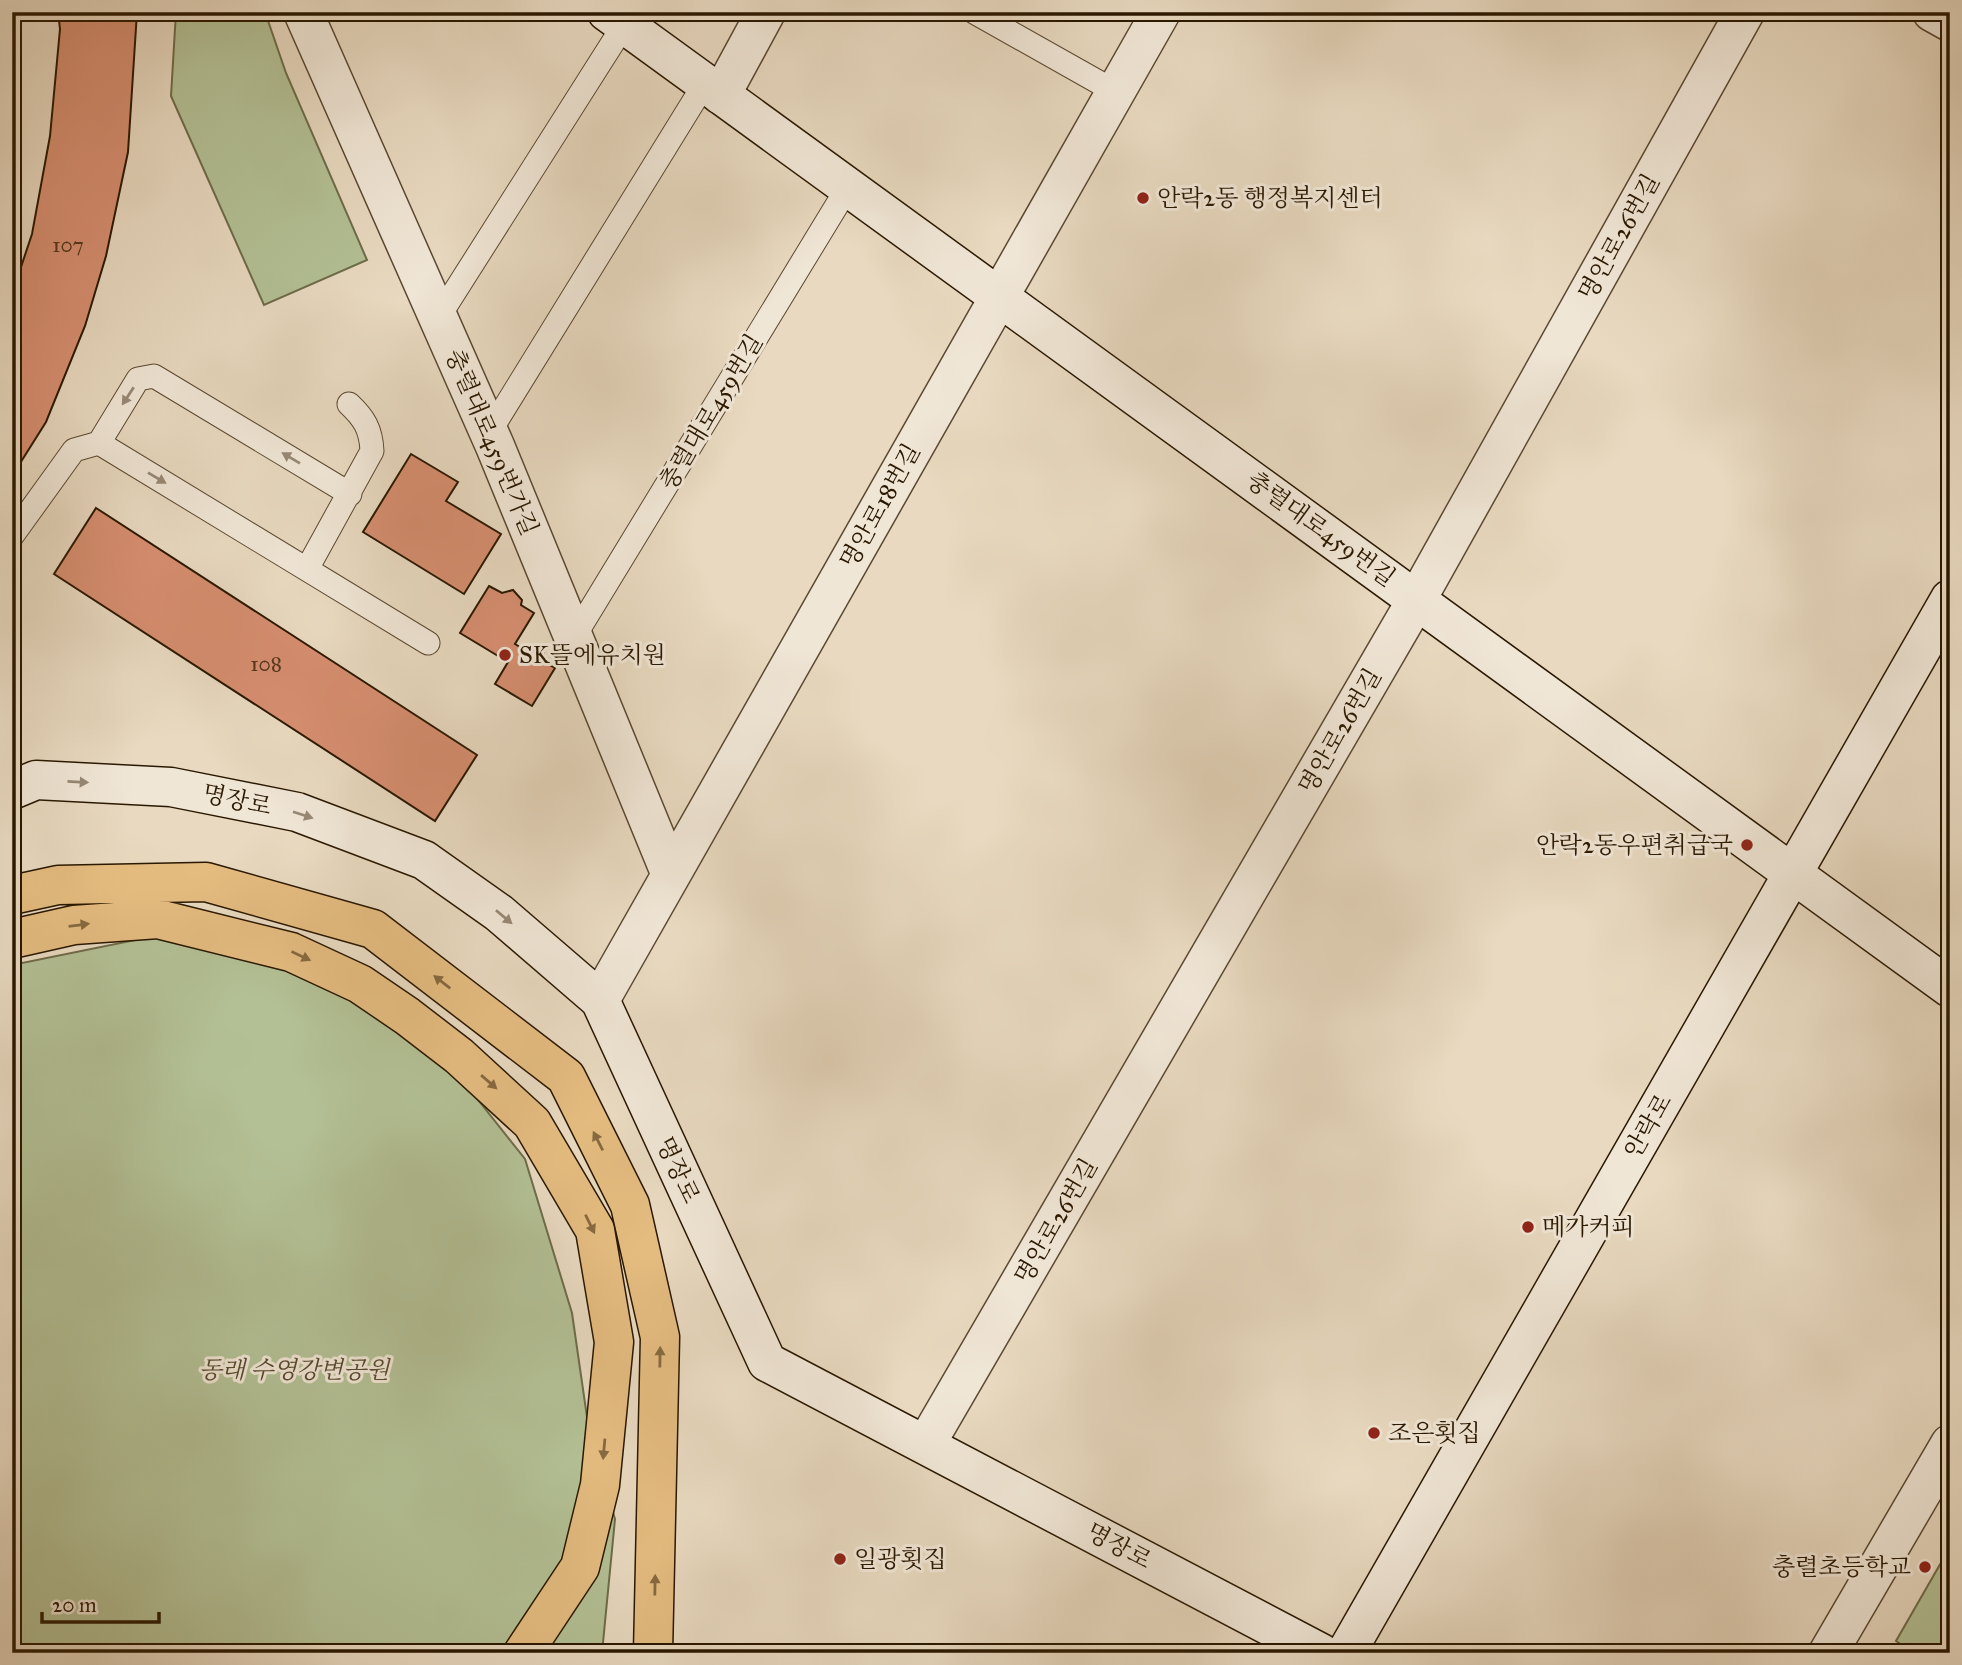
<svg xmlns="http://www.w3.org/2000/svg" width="1962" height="1665" font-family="'IM FELL Great Primer','Noto Serif KR',serif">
	<rect width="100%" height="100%" fill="#e8d9c0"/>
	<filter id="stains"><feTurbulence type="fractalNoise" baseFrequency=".00286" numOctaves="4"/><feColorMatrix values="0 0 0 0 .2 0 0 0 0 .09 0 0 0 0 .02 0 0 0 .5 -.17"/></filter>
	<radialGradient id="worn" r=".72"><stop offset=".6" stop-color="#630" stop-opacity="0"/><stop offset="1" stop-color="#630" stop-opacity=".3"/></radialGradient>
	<path fill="#b3c095" stroke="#6e6c4a" stroke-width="2" d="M176,12h89l21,61 81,187 -103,45 -93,-209z
		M150,937l86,12 89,35 82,47 60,55 58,73 47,154 16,111 27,95 -13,134h-590v-688z
		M1950,1547v106h-36l-18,-12z"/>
	<path fill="#d68e70" stroke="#2a1800" stroke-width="2" d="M58,12h79l-9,140 -22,104 -21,70 -39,96 -34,54v-182l20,-60 18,-98 10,-107z
		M411,454l47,28 -12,19 55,33 -37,60 -101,-62z
		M96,508l381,247 -42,66 -381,-247z
		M489,586l13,7 11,-3 9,10 -1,5 13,8 -19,31 13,8 10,-3 5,2 3,12 9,5 -23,38 -37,-22 13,-22 -48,-29z"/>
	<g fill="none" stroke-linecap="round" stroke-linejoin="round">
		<g stroke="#5a4830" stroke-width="25">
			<path id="lane" d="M974,12l142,80
				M438,318l186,-293
				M489,433l216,-350
				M99,443l39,-64 16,-3 196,118
				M12,536l62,-86 25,-7 329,200
				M307,569l65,-118c-1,-22 -8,-33 -23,-47
				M574,637l274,-450"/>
		</g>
		<g stroke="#5a4830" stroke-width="41">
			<path id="street" d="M303,12l192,434 176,429
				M1932,12l18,10
				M721,95l45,-83
				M600,1000l561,-988
				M926,1444l491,-845 328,-587
				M1828,1653l122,-209"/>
		</g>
		<g stroke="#2a1800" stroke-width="41">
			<path id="secondary" d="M607,12l1343,976
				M12,790l24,-10 135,7 126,25 127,48 75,53 101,87 167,362 554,291
				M1346,1653l604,-1054"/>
		</g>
		<g stroke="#2a1800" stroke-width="41">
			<path id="highway" d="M12,895l46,-10 148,-3 167,47 193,148 64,128 30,132 -7,316
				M12,939l62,-14 84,-6 133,33 69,32 47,32 52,40 73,67 63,107 19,112 -14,143 -20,82 -57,86"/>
		</g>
		<use href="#lane" stroke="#f0e6d6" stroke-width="23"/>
		<use href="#street" stroke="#f0e6d6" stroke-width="38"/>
		<use href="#secondary" stroke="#f0e6d6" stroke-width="38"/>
		<use href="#highway" stroke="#e4bc80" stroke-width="38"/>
	</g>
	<defs><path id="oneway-solid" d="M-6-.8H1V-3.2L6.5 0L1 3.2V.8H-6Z" transform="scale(1.75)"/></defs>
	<g fill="#978976">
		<use href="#oneway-solid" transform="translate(128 396) rotate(123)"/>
		<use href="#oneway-solid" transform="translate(291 458) rotate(-149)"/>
		<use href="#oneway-solid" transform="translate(157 478) rotate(31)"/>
		<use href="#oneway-solid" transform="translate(78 782) rotate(3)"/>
		<use href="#oneway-solid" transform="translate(303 815) rotate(18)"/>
		<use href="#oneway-solid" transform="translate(504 917) rotate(40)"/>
	</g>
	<g fill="#876a40">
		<use href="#oneway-solid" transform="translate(79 925) rotate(-7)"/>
		<use href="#oneway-solid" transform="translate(301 956) rotate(25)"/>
		<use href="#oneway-solid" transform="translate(442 982) rotate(-142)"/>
		<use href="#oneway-solid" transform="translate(489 1082) rotate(41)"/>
		<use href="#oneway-solid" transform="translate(598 1141) rotate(-117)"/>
		<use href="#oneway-solid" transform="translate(590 1224) rotate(64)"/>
		<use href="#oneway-solid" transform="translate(660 1357) rotate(-89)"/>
		<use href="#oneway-solid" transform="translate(604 1449) rotate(95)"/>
		<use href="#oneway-solid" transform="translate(655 1585) rotate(-89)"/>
	</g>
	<g fill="#8f2418" stroke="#f0e6d6" stroke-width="2.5">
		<circle cx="1143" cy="198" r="7"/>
		<circle cx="505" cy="655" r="7"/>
		<circle cx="1747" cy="845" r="7"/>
		<circle cx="1528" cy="1227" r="7"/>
		<circle cx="1374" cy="1433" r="7"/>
		<circle cx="840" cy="1559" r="7"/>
		<circle cx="1925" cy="1567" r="7"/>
	</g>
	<g text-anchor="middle" stroke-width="6" stroke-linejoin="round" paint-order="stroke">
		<g font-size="21" fill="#55361c">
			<text x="68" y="252">107</text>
			<text x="266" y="671">108</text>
		</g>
		<g font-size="24" fill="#2a1800" stroke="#f0e6d6" text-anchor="start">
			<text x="1157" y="206">안락2동 행정복지센터</text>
			<text x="519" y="663">SK뜰에유치원</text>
			<text x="1733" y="853" text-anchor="end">안락2동우편취급국</text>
			<text x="1542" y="1235">메가커피</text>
			<text x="1388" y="1441">조은횟집</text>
			<text x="854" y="1567">일광횟집</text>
			<text x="1911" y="1575" text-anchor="end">충렬초등학교</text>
		</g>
		<g font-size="24" fill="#2a1800" stroke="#f0e6d6">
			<text transform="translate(1619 237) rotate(-61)" y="8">명안로26번길</text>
			<text transform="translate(711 412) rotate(-59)" y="8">충렬대로459번길</text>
			<text transform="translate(492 442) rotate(67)" y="8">충렬대로459번가길</text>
			<text transform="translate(880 506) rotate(-61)" y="8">명안로18번길</text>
			<text transform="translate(1321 529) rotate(36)" y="8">충렬대로459번길</text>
			<text transform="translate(1340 731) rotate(-60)" y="8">명안로26번길</text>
			<text transform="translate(237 800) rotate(12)" y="8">명장로</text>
			<text transform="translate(1648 1126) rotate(-60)" y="8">안락로</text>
			<text transform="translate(678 1170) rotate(65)" y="8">명장로</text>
			<text transform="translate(1056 1221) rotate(-60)" y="8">명안로26번길</text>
			<text transform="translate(1119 1546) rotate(28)" y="8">명장로</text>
		</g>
		<g font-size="24" font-style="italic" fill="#534a2d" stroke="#f0e6d6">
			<text x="294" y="1378">동래 수영강변공원</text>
		</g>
	</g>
	<rect width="1962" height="1665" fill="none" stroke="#e8d9c0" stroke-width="42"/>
	<rect x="14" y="14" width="1934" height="1637" fill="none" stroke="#2a1800" stroke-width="3.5"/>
	<rect x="21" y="21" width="1920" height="1623" fill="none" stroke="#2a1800" stroke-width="2"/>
	<path d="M42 1612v10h117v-10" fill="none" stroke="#2a1800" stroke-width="3.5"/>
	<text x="52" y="1612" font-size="21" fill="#2a1800" stroke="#f0e6d6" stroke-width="5" paint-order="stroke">20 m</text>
	<rect width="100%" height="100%" filter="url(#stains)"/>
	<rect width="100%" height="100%" fill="url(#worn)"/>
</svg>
